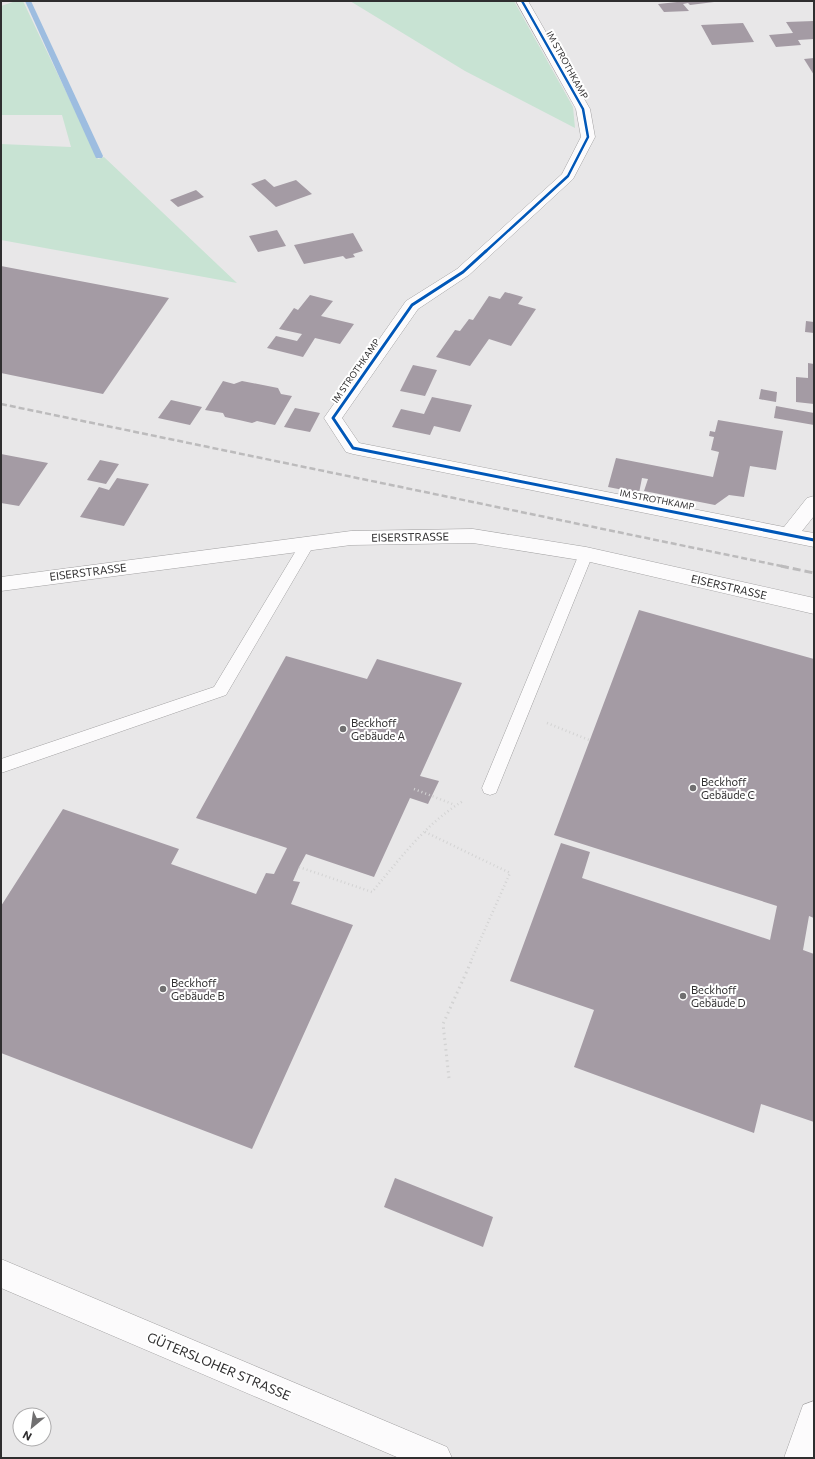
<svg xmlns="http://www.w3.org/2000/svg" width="815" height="1459" font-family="Commissioner,sans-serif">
	<rect width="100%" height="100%" fill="#e8e7e8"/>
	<path fill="#c8e3d3" d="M16,1h7l75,158 6,-2 133,126 -236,-43v-96l70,3 -9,-32h-61v-109z
		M350,1h164l59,106 2,21 -110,-57z"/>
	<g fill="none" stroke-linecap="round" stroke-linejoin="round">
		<path fill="#9dbde0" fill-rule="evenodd" d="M25,1h6l72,155 -1,2h-6l-1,-2z"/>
	</g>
	<path fill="#a49ba4" d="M676,1h38v1l-24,3 -2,-2 -5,1 6,7 -25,1 -6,-8 19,-2z
		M814,21v18l-16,1 3,5 -25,2 -7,-12 24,-2 -7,-11z
		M743,23l11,19 -42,3 -11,-20z
		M814,58v17l-10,-16z
		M265,179l9,8 22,-7 16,14 -36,13 -25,-23z
		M196,190l8,7 -26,10 -8,-7z
		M277,230l9,16 -28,6 -9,-16z
		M353,233l10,18 -10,3 2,3 -9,2 -3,-3 -39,8 -10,-19z
		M1,266l168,32 -66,96 -102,-21z
		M505,292l18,5 -5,7 18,5 -25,37 -22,-7 -19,27 -34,-9 19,-27 5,1 9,-12 4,1 16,-24 11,3z
		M310,295l23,6 -12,15 33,8 -14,20 -25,-6 -12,19 -36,-9 9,-12 21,5 5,-7 -23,-5 15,-21 4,2z
		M806,321l8,1v11l-9,-1z
		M808,363l6,1v40l-18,-2v-25l12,1z
		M413,365l24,5 -12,26 -25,-5z
		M223,381l11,3 8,-3 36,7 3,6 11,2 -17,29 -18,-4 -5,2 -13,-3 -14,-3 -2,-4 -18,-3z
		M761,389l16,3 -1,10 -17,-3z
		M432,397l40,8 -12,27 -26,-6 -4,9 -38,-8 9,-18 23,5z
		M171,400l31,7 -12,18 -32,-7z
		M776,406l38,7v12l-40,-7z
		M295,408l25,5 -10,19 -26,-5z
		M718,420l65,11 -7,39 -26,-4 -6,31 -15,-2 -14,10 -71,-14 4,-12 -6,-1 -3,15 -31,-6 8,-29 97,19 6,-25 -8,-2 3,-13 -5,-1 1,-5 5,1z
		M1,454l47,9 -29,43 -18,-3z
		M100,460l19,4 -13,20 -19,-4z
		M117,478l32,6 -25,42 -44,-9 19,-30 10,3z
		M639,610l175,49v259l-5,-2 -6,34 11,4v168l-53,-18 -7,29 -180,-66 20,-57 -84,-29 51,-138 29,9 -8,26 188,62 7,-34 -223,-71z
		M286,656l81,23 10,-20 85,24 -42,93 19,5 -11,23 -18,-6 -36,79 -68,-23 -7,13 -6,14 7,1 -9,22 62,21 -101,224 -251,-96v-147l62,-97 116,40 -8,15 85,30 10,-21 8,1 13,-26 -91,-30z
		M395,1178l98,39 -10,30 -99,-40z"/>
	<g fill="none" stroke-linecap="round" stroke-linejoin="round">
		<g stroke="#a3a2a3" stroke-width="1">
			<path id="service" d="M308,538l5,1 2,4 -89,152 -225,78v-14l213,-72 89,-148z
				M586,549l5,1 2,4 -95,234 -2,5 -6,2 -6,-2 -2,-5 97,-234 2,-4z"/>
		</g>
		<g stroke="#a3a2a3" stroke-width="1">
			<path id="minor" d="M516,1h12l62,108 5,28 -22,42 -104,96 -51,34 -76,109 17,25 425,84 23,-29 7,-2v20l-12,15 12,2v14l-461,-93 -7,-2 -22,-34 82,-117 51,-32 105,-95 19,-37 -5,-28z
				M473,529l113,18 228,51v16l-228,-53 -113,-18 -122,2 -350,46v-14l350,-46z
				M814,1401v57h-30l19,-53z"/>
		</g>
		<g stroke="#a3a2a3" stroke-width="1">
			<path id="secondary" d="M1,1259l446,188 5,11h-53l-398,-170z"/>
		</g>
		<path stroke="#d3d3d3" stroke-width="2.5" stroke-dasharray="1 3" stroke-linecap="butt" d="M547,723l42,17
			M414,789l41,16
			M425,832l85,41 -40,90
			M299,867l73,25c28,-33 53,-68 91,-91"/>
		<path stroke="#d3d3d3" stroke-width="3" stroke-dasharray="1.5 4" stroke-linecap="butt" d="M449,1078l-6,-54 28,-62"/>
		<use href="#service" fill="#fcfbfc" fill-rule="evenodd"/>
		<use href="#minor" fill="#fcfbfc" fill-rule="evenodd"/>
		<use href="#secondary" fill="#fcfbfc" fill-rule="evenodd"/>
		<path stroke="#bcbbbc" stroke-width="2.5" stroke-dasharray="6 3" stroke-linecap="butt" d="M1,404l785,163"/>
		<path stroke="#bcbbbc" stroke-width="3" stroke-dasharray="8 4" stroke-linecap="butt" d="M781,566l33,7"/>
		<g stroke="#fff" stroke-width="4">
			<path id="cycleway-far1" d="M485,252l83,-76 20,-39 -5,-28 -61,-108"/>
		</g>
		<g stroke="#fff" stroke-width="5">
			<path id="cycleway" d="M486,251l-23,21 -51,33 -79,113 20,30 461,92"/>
		</g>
		<use href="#cycleway-far1" stroke="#0057b8" stroke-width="2.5"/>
		<use href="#cycleway" stroke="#0057b8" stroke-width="3"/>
	</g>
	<g fill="#706f70" stroke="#fff" stroke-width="1.5">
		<circle cx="343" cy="729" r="4"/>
		<circle cx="693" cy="788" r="4"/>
		<circle cx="163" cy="989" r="4"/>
		<circle cx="683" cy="996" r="4"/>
	</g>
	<g text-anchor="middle" stroke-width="4" stroke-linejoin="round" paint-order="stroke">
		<g font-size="9" fill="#2f2e2f" stroke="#fff">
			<text transform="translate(567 65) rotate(61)" y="3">IM STROTHKAMP</text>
			<text transform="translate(356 371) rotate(-55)" y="3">IM STROTHKAMP</text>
			<text transform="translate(657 500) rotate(11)" y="3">IM STROTHKAMP</text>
		</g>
		<g font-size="11" fill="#2f2e2f" stroke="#fff">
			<text transform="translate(410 537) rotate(-1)" y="4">EISERSTRASSE</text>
			<text transform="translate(88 572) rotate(-7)" y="4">EISERSTRASSE</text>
			<text transform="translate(729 587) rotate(13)" y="4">EISERSTRASSE</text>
		</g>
		<g font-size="11" fill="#2f2e2f" stroke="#fff" text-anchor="start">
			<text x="351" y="727">Beckhoff<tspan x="351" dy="13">Gebäude A</tspan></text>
			<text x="701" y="786">Beckhoff<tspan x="701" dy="13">Gebäude C</tspan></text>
			<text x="171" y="987">Beckhoff<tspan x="171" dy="13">Gebäude B</tspan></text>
			<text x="691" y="994">Beckhoff<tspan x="691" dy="13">Gebäude D</tspan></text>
		</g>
		<g font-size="13" fill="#2f2e2f" stroke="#fff">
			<text transform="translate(219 1366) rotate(23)" y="5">GÜTERSLOHER STRASSE</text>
		</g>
	</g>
	<rect width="815" height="1459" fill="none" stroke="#2f2e2f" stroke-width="4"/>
	<g transform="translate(32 1427) rotate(209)"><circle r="19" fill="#ffffff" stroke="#acabac"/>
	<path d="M0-3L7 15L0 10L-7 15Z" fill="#706f70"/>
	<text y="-6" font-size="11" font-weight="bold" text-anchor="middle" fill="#2f2e2f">N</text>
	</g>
</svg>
